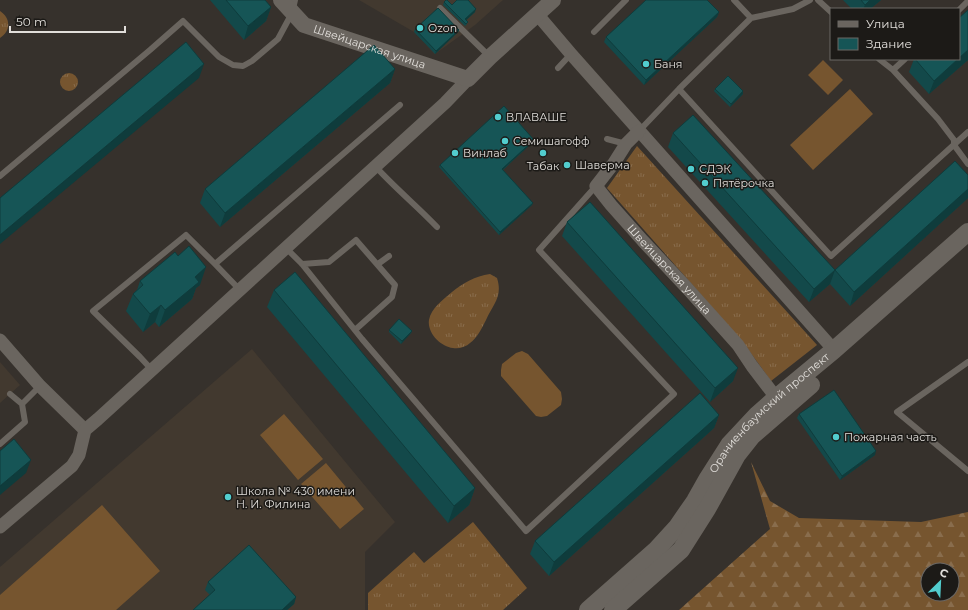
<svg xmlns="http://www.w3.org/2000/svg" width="968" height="610" font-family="Montserrat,sans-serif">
	<defs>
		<pattern id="grass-tufts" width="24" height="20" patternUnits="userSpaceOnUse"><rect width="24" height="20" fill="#76552f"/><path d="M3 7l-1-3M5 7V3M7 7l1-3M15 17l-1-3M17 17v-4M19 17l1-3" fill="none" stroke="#896d4d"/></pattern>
		<pattern id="forest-firs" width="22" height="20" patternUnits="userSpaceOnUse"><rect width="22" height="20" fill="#76552f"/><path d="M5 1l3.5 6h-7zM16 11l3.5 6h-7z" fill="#896d4d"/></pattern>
	</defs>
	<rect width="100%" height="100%" fill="#36312c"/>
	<path fill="#42392f" d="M359,0h144l-28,25 -40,29 -21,-22z
		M252,349l143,173 -30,30v58h-365v-43z
		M0,362l20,23 -20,18z"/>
	<path fill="url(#grass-tufts)" d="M0,11c11,7 11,20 0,27z
		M60 82a9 9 0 1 1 18 0a9 9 0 1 1-18 0Z
		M637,146l180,199 -46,36 -29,-40 -135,-153z
		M490,274l7,4c6,19 -4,26 -11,42 -4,8 -9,18 -16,23 -4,4 -11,6 -17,5 -12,-1 -26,-15 -24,-28 2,-12 14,-20 23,-28 11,-9 23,-16 38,-18z
		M473,522l54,66 -24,22h-135v-17l46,-41 10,11z"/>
	<path fill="url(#forest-firs)" fill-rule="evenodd" d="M751,462l19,39 29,17 122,4 47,-10v98h-289l91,-81zM928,570h24v24h-24z"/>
	<path fill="#76552f" d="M823,60l20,20 -15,15 -20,-20z
		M850,89l23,25 -60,56 -23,-25z
		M522,351l6,3 33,38 1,7 -1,6 -14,11 -6,1 -5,-1 -35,-40v-6l1,-6 14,-11z
		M284,414l39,45 -25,21 -38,-45z
		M326,463l38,46 -24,20 -39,-45z
		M102,505l58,66 -44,39h-116v-15z"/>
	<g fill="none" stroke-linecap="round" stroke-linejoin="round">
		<path stroke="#6a655f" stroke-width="6" d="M734,0l17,18 42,-9 17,-9
			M818,0l13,12
			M440,8l50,49
			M959,10l9,-9
			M594,32l32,-32
			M879,59l14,11 45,49 16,21v5l14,19
			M558,68l13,-14
			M893,70l12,-11
			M679,89l152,167 137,-124
			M639,131l40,-42 72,-71
			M607,139l19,5
			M376,167c19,21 41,39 61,60
			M0,176l150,-126 33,-29 36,36 14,8 10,1 9,-5 26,-22 14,-26 3,-13
			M286,248l16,16 60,75 164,192 148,-137 -135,-144 57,-64
			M302,264l27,-2 27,-22 39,45 -3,12 -37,33
			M378,264l11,-8
			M240,290l-25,-26 185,-159
			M968,362l-71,50 71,59
			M152,370l-12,-13 -47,-46 93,-76 29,29
			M10,394l12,10
			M0,444l25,-22 -3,-18 18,-18"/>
		<g stroke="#6a655f" stroke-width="13">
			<path d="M537,14l34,40 263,296"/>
			<path id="s1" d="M639,131l-13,13 -12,19 -18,23 15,19 32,36 44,47 51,57 14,21 29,38"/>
			<path d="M0,340l40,46 45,44"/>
			<path d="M0,527l72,-61 7,-11 6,-25 13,-11 347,-316 23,-24"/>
		</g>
		<path stroke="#6a655f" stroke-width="16" id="s2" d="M281,0l23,25 164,54 22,-22 63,-57"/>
		<g stroke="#6a655f" stroke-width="18">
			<path id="s3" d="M588,610l68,-60 21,-23 18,-26 13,-23 21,-33 28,-30 19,-17 58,-48 134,-118"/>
			<path d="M613,610l68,-60 26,-41 30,-54 15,-19 59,-51"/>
		</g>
	</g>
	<path fill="#13494a" d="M210,0h55l6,7 -5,14 -22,19z
		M843,0h38l-11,9h-18z
		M444,2l8,3 23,7 -9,8 1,4 -2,2 -22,-21z
		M968,10v50l-39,34 -20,-22 5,-13h1z
		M719,12l-2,5 -73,68 -40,-43 2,-5z
		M415,29l44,1 -1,2 -23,22 -21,-22z
		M395,69l-5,14 -170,144 -20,-24 5,-14z
		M715,89l28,5 -13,13 -16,-16z
		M673,133l162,137 133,-95v23l-118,108 -20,-22 -21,18 -141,-155z
		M533,142l-30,28 30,33 -1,2 -33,30 -60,-68 1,-2z
		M567,222l166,159 -23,21 -148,-166z
		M140,281l60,4 -4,3 -4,11 -33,28 -4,-5 -12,10 -17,-21 7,-17 4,-4z
		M274,290l201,198 -6,17 -21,18 -181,-216z
		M389,330l23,1 -1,2 -10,11 -12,-12z
		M799,414l76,41 -35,25 -43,-62z
		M719,415l-5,13 -165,148 -19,-22 5,-13z
		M208,582l88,15 -2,7 -7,6h-94l17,-15 -5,-5z"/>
	<path fill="#0f3c3c" d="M870,0h11l-11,9h-7l2,-4z
		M271,7l-5,14 -22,19 4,-14z
		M476,9l-1,3 -11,10 1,-3z
		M719,12l-2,5 -73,68 2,-5z
		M459,30l-1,2 -23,22 1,-3z
		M968,50v10l-39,34 5,-13z
		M204,64l-5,14 -199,166v-9z
		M395,69l-5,14 -170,144 5,-14z
		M743,91v3l-13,13 1,-3z
		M534,140l-1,2 -32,29 1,-2z
		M968,189v9l-118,108 4,-14z
		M533,203l-1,2 -33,30 1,-3z
		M206,267l-6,18 -4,3 -4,11 -33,28 6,-17 30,-33z
		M835,270l-5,14 -21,18 5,-13z
		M161,305l-6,17 -12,10 7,-18z
		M412,331l-1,2 -10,11 1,-3z
		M738,368l-5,13 -23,21 5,-14z
		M719,415l-5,13 -165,148 5,-14z
		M876,451l-1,4 -35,25 2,-4z
		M31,460l-5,13 -26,22v-9z
		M475,488l-6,17 -21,18 6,-17z
		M296,597l-2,7 -7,6h-5z"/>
	<path fill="#165556" stroke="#0f3c3c" d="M226,0h39l6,7 -23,19z
		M446,0h1l5,5 5,-5h11l8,9 -11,10 3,3 -2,2 -22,-22z
		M646,0h61l12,12 -73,68 -40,-43z
		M861,0h9l-5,5z
		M438,8l21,22 -23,21 -21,-22z
		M968,10v40l-9,8v-40z
		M186,42l18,22 -204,171v-37z
		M374,45l21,24 -170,144 -20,-24z
		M915,59h43l-24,22z
		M728,76l15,15 -12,13 -16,-15z
		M504,106l30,34 -32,29 31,34 -33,29 -60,-67z
		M693,115l142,155 -21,19 -141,-156z
		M955,161l13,14v14l-114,103 -19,-22z
		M590,202l148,166 -23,20 -148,-166z
		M189,246l17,21 -11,10 4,5 -34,28 -4,-5 -11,9 -17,-20 10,-9 -3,-4 35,-29 3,4z
		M295,272l180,216 -21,18 -180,-216z
		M399,319l13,12 -10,10 -13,-11z
		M834,390l42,61 -34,25 -43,-62z
		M700,393l19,22 -165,147 -19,-21z
		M14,439l17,21 -31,26v-35z
		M249,545l47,52 -14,13h-89l22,-20 -7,-8z"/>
	<g fill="#52cdce" stroke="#1c1a17" stroke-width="1.5">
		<circle cx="420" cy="28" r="4"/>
		<circle cx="646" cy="64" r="4"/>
		<circle cx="498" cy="117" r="4"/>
		<circle cx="505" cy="141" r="4"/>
		<circle cx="455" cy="153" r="4"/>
		<circle cx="543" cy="153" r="4"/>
		<circle cx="567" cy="165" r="4"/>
		<circle cx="691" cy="169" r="4"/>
		<circle cx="705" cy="183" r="4"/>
		<circle cx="836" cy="437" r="4"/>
		<circle cx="228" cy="497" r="4"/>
	</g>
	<g text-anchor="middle" stroke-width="3" stroke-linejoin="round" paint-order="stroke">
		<g font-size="11" fill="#e1deda" stroke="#1c1a17" text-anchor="start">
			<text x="428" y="32">Ozon</text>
			<text x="654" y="68">Баня</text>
			<text x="506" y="121">ВЛАВАШЕ</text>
			<text x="513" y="145">Семишагофф</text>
			<text x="463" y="157">Винлаб</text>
			<text x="575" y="169">Шаверма</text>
			<text x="543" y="170" text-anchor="middle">Табак</text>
			<text x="699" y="173">СДЭК</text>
			<text x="713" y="187">Пятёрочка</text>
			<text x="844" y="441">Пожарная часть</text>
			<text x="236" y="495">Школа № 430 имени<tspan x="236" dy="13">Н. И. Филина</tspan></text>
		</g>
		<g font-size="11" fill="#e1deda" stroke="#1c1a17">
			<text dy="4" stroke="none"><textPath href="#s2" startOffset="103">Швейцарская улица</textPath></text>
			<text dy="4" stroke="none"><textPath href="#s1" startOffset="181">Швейцарская улица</textPath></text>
			<text dy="4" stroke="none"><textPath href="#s3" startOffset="270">Ораниенбаумский проспект</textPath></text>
		</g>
	</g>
	<rect x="830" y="8" width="130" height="52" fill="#1c1a17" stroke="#6b6865"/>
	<rect x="838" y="21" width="20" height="6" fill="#6a655f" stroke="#6b6865"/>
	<text x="866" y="28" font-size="12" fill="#e1deda">Улица</text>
	<rect x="838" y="38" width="20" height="12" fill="#165556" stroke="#6b6865"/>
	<text x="866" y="48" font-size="12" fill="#e1deda">Здание</text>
	<g transform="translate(940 582) rotate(24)"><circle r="19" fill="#1c1a17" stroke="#6b6865"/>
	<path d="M0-3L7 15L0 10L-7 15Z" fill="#52cdce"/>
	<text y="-6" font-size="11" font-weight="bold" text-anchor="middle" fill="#e1deda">С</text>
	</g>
	<path d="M10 26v6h115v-6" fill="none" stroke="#e1deda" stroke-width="2"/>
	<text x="16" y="26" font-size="12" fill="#e1deda" stroke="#1c1a17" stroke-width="3" paint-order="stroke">50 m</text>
</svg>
